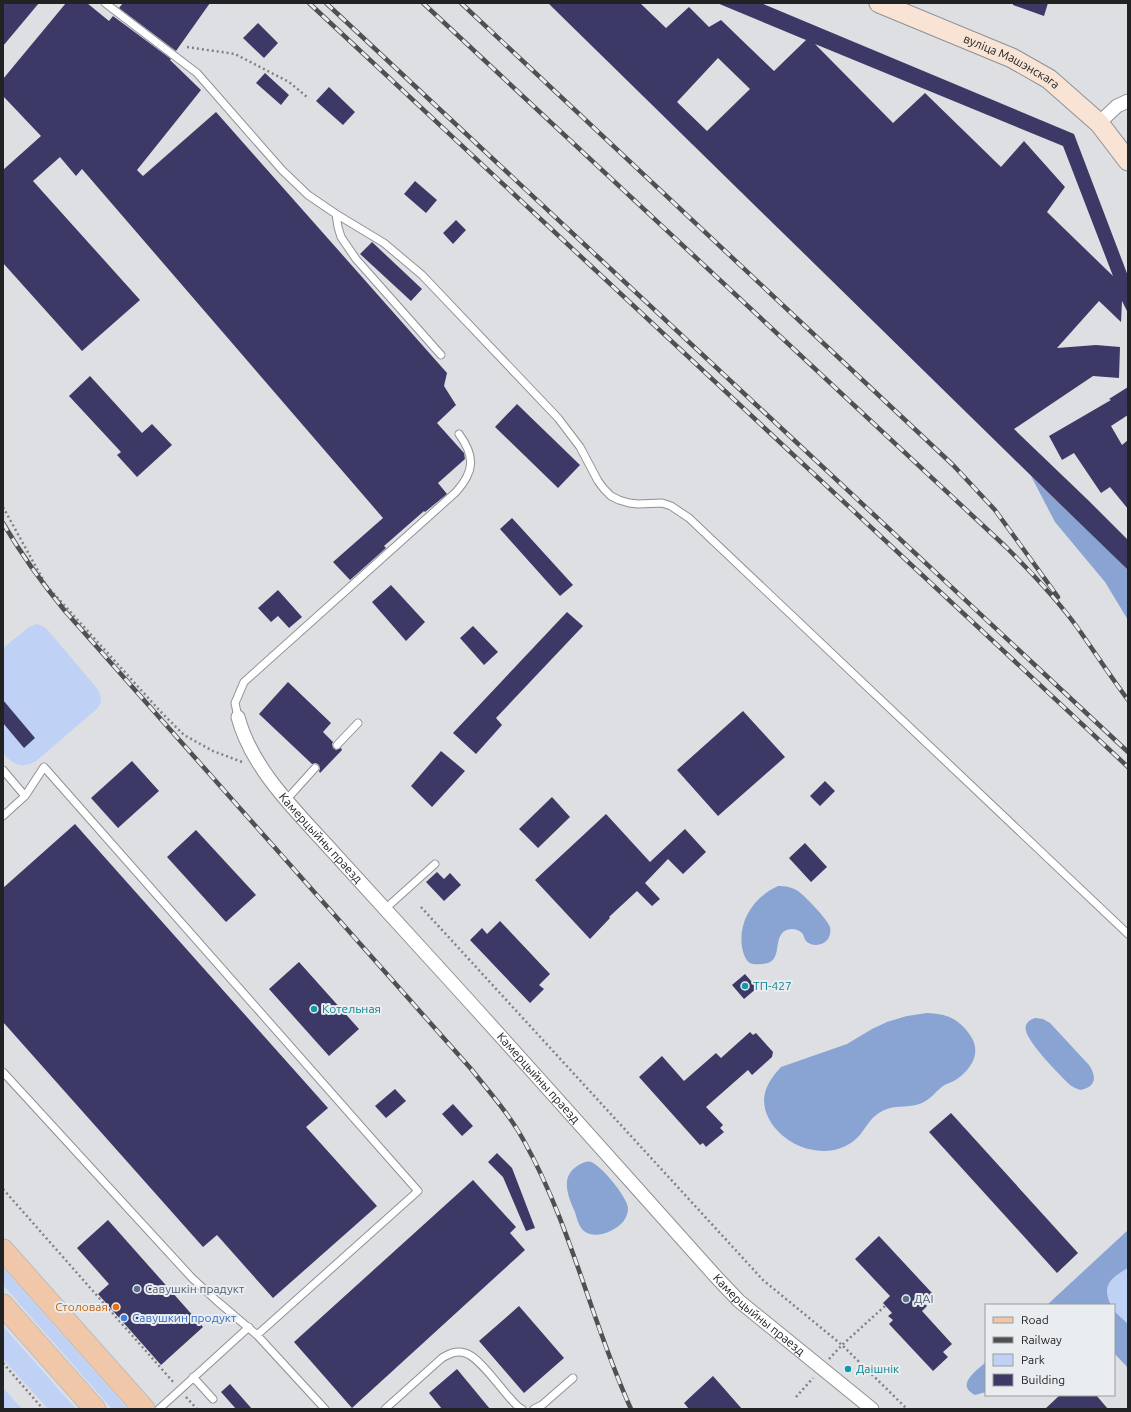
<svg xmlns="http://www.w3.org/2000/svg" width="1131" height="1412" font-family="Ubuntu,sans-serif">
	<rect width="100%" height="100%" fill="#dddfe3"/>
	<path fill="#bfd2f6" d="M37,624l9,4 50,59c5,7 7,13 2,21l-62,53c-15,8 -23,4 -33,-8v-105l26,-21z
		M3,1268l124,140 -15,1 -109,-124z
		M1128,1268v56l-13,-11 -1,-8h-3c-10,-20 0,-27 17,-37z
		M3,1326l73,83h-28l-45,-50z
		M3,1388l19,21h-19z"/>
	<path fill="#89a3d2" d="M1031,476l97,94v50l-23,-38 -50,-60z
		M778,886c7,0 14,1 20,5 7,5 30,29 32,36 1,4 0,9 -2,12 -5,7 -16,8 -22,2 -2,-2 -2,-6 -4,-8 -5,-5 -14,-5 -19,-1 -10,10 0,31 -21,32 -4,0 -9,1 -12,-1 -5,-3 -7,-11 -8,-16 -4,-26 12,-50 36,-61z
		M927,1013c20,1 31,5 43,22 12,17 2,33 -13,44 -4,3 -9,4 -14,7 -7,5 -12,13 -21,17 -11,5 -24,2 -35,6 -18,7 -19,18 -30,29 -26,25 -72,11 -88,-19 -11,-21 -2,-37 12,-52l66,-23 25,-15 15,-7 20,-6z
		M1035,1018l8,1 7,4 39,42c8,12 7,22 -9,25 -4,-2 -8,-3 -11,-6 -10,-10 -40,-40 -43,-53 -2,-7 3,-11 9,-13z
		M585,1162c2,0 4,-1 6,0 9,2 37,36 37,46 0,5 -2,10 -5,14 -8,9 -28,18 -39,9 -5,-4 -7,-12 -9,-19 -9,-20 -16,-40 10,-50z
		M1128,1230v38c-17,10 -27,17 -17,37h-64z
		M1114,1311l14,13v44l-14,-15z
		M986,1362v30l-11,3c-20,-10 1,-24 11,-33z"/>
	<path fill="#3c3966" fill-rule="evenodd" d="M3,3h36l-36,43z
		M66,3h21l22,18 4,-5 58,43 -1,1 31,30 -64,80 6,6 73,-64 231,261 -3,13 12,19 -19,18 27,30 1,6 -27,24 9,11 -22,18 -1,-1 -40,35 2,2 -36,32 -17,-18 50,-44 -301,-349 -6,7 -16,-19 -27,24 107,119 -58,51 -79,-88v-93l38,-34 -38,-40v-17z
		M123,3h87l-34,48 -57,-43z
		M548,3h92l26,25 23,-21 20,20 12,-7 53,51 32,-31 -89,-37h44l313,131 54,142v37l-6,-12 -1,21 -22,-21 -42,47 39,-3 24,2 -1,31 -26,-2 -79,53 75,72 39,39v30l-66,-64zM815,44l248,102 50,130 -66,-64 18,-25 -41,-46 -23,26 -76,-74 -32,30zM718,58l32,31 -43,42 -30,-29z
		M1013,3h35l-4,13 -31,-11z
		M258,23l20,20 -14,15 -21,-20z
		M265,73l24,22 -8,10 -25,-22z
		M329,87l26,25 -12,13 -27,-24z
		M415,181l22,19 -11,13 -22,-19z
		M456,220l10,10 -13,14 -10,-11z
		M372,242l50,47 -11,12 -51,-47z
		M90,376l52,57 10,-9 20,21 -35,32 -20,-22 4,-3 -52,-56z
		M1128,387v28l-17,11 11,19 6,-5v69l-18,-22 -9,6 -27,-40 -12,7 -13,-24 62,-36 -2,-1z
		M517,404l63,61 -22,23 -63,-61z
		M512,518l61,67 -13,11 -60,-67z
		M391,585l34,37 -19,19 -34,-39z
		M278,590l24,27 -13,11 -11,-12 -7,6 -13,-14z
		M567,612l16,14 -87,92 6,7 -26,29 -23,-21z
		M473,626l25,26 -14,13 -24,-27z
		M288,682l43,41 -8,9 10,10 -1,2 1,4 3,2 5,-2 1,2 -22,23 -1,-2 1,-2 -1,-4 -3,-2 -4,1 -53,-50z
		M3,700l32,38 -11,10 -21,-25z
		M743,711l42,46 -67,59 -41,-46z
		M441,751l24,20 -33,36 -21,-21z
		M132,761l27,30 -41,37 -27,-30z
		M825,781l10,10 -15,15 -10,-10z
		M552,797l18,20 -32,31 -19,-19z
		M606,814l44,48 35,-33 21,23 -23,22 -15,-15 -23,24 15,16 -8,7 -15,-15 -28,26 1,1 -20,21 -55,-59z
		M75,824l253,284 -22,19 71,79 -104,92 -56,-63 -14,12 -200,-225v-134z
		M196,830l60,65 -30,27 -59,-65z
		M805,843l22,24 -16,15 -22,-24z
		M437,872l7,7 6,-6 11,12 -17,16 -18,-19z
		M500,921l50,53 -11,11 5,4 -14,14 -60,-63 12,-12 5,6z
		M299,962l60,67 -30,27 -60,-67z
		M745,974l12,14 -13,11 -12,-14z
		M750,1032l3,3 3,-2 17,19 -1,5 -20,18 -4,-5 -42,37 17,18 -3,3 4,4 -18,15 -3,-4 -3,2 -61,-68 23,-21 22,25 32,-28 5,5z
		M395,1089l11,12 -20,17 -11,-12z
		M453,1104l20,22 -11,10 -20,-22z
		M951,1113l127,140 -21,20 -128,-141z
		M497,1153l15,15 23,60 -9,3 -23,-54 -15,-15z
		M473,1180l43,47 -6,6 15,17 -173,158 -58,-66z
		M108,1220l95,107 -42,38 -63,-71 11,-10 -32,-36z
		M879,1236l53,57 -10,9 5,4 -5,5 30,33 -9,8 5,5 -15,14 -44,-47 4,-4 -5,-4 4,-3 -9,-10 7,-7 -35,-37z
		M519,1306l45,52 -40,35 -45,-52z
		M457,1369l19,23 14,17h-48l-13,-16z
		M713,1376l29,33h-53l-5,-6z
		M230,1384l22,25h-16l-15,-17z
		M1060,1395h36l12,14h-63z"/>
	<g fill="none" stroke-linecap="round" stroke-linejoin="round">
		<g stroke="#8f9195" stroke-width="9">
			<path id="lane" d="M105,3l92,70 85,97 26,25 28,19 48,29 38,32 136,143 22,29 18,34 6,8 7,7 8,4 10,3 9,1 24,-1 9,3 18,12 439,416
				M336,214l2,13 3,10 15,22 85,96
				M238,717l-3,-14 9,-21 212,-190c19,-21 19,-36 3,-58
				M337,745l21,-22
				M3,770l22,26 -22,20
				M287,799l28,-31
				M385,909l50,-45
				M3,1072l189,206 25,23 40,34 161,-144 -374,-424 -19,29
				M257,1335l68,74
				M193,1377l20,22
				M159,1409l90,-82
				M385,1409l57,-51c7,-4 14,-8 23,-5 13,3 34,33 44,44 4,4 8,10 13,12
				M534,1409l8,-4 31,-27"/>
		</g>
		<g stroke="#8f9195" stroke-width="15">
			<g id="street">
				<path d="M1099,123l18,-17 11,-5"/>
				<path id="s1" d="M238,717c14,53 60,96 96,136 31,34 62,68 93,102 98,107 194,216 291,324l21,22 133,108"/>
			</g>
		</g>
		<g stroke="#8f9195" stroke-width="21">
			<g id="secondary">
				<path id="s2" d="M879,3l133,55 37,21 50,44 29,38"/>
			</g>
		</g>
		<g stroke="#bcbdbd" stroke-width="23">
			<path id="primary" d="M3,1250l141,159
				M3,1305l92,104"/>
		</g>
		<path stroke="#7f8083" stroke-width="2.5" stroke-dasharray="2 3" stroke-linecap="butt" d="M187,47l48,7 54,28 18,15
			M3,507l43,78 115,127 23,23 29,16 29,11
			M421,907l342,373 79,65 65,64
			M3,1189l171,194
			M829,1359l13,-14 43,-39
			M3,1363l40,46
			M186,1397l11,12
			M796,1397l17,-19"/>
		<use href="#lane" stroke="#fff" stroke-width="7"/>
		<use href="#street" stroke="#fff" stroke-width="13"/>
		<use href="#secondary" stroke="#f8e3d4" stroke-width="19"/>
		<use href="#primary" stroke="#f1c7aa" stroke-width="21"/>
		<g stroke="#4f5052" stroke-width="4.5">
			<path id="rail" d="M309,3l819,764
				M326,3l802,749
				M423,3l583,544c25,25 50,51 71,80 17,24 33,49 51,73
				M461,3l492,462 42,45 63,87
				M3,523c18,31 39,60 62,88l407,459c18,23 38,45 52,71 47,84 67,180 107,268"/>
		</g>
		<use href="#rail" stroke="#eaedf0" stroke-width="3" stroke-dasharray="9" stroke-linecap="butt"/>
	</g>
	<g fill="#0f9aa8" stroke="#eaedf0" stroke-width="1.5">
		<circle cx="745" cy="986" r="4"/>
		<circle cx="314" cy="1009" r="4"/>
		<circle cx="848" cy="1369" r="4"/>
	</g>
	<g fill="#5c6f8a" stroke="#eaedf0" stroke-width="1.5">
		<circle cx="137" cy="1289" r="4"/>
		<circle cx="906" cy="1299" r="4"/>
	</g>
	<circle fill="#e8710a" stroke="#eaedf0" stroke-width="1.5" cx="116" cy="1307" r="4"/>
	<circle fill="#3f7fe0" stroke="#eaedf0" stroke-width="1.5" cx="124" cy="1318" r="4"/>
	<g text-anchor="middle" stroke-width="4" stroke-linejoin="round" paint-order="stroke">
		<g font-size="12" fill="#212223" stroke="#eaedf0">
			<text dy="4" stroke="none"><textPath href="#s2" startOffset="145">вуліца Машэнскага</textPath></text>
			<text dy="4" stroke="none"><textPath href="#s1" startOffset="148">Камерцыйны праезд</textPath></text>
			<text dy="4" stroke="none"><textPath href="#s1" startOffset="472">Камерцыйны праезд</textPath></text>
			<text dy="4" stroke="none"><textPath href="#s1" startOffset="796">Камерцыйны праезд</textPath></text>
		</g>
		<g font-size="12" fill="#0d838f" stroke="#eaedf0" text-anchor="start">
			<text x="753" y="990">ТП-427</text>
			<text x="322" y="1013">Котельная</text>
			<text x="856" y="1373">Даішнік</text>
		</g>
		<g font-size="12" fill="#4e5e75" stroke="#eaedf0" text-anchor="start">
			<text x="145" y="1293">Савушкін прадукт</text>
			<text x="914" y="1303">ДАІ</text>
		</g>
		<g font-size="12" fill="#c56008" stroke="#eaedf0" text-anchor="end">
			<text x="108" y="1311">Столовая</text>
		</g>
		<g font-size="12" fill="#366cbe" stroke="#eaedf0" text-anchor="start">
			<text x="132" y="1322">Савушкин продукт</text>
		</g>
	</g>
	<rect width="1131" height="1412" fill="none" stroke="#212223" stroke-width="8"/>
	<rect x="985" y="1304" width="130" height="92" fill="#eaedf0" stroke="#9a9c9e"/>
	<rect x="993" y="1317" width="20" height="6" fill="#f1c7aa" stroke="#9a9c9e"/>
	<text x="1021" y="1324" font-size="12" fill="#212223">Road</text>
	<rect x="993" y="1337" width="20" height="6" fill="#4f5052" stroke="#9a9c9e"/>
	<text x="1021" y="1344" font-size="12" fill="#212223">Railway</text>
	<rect x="993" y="1354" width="20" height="12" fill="#bfd2f6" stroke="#9a9c9e"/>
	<text x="1021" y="1364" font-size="12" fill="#212223">Park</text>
	<rect x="993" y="1374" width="20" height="12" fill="#3c3966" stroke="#9a9c9e"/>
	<text x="1021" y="1384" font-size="12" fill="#212223">Building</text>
</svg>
